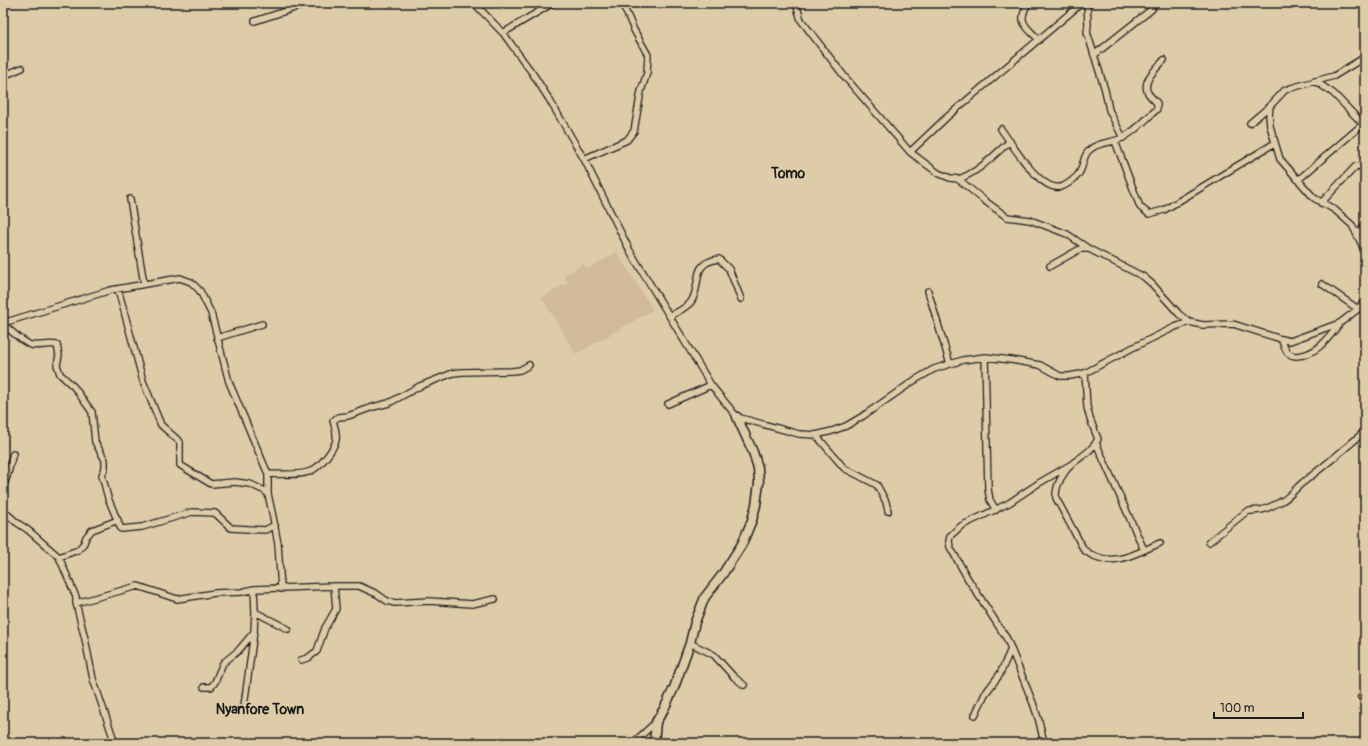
<svg xmlns="http://www.w3.org/2000/svg" width="1368" height="746" font-family="Pangolin,sans-serif">
	<rect width="100%" height="100%" fill="#decca9"/>
	<filter id="ink" filterUnits="userSpaceOnUse"><feTurbulence type="fractalNoise" baseFrequency=".025" numOctaves="2"/><feDisplacementMap in="SourceGraphic" scale="8" xChannelSelector="R" yChannelSelector="G"/><feConvolveMatrix kernelMatrix="1 2 1 2 8 2 1 2 1" color-interpolation-filters="sRGB"/></filter>
	<g filter="url(#ink)">
		<path fill="#d0ba9a" d="M617,252l36,58 -77,44 -34,-56 26,-16 -4,-7 19,-11 4,5z"/>
		<g fill="none" stroke-linecap="round" stroke-linejoin="round">
			<g stroke="#1c1c1c" stroke-width="8">
				<path id="street" d="M474,3l29,30 30,41 16,25 35,60 46,92 81,134 26,32 62,17 17,1 16,-4 14,-5 17,-10 52,-36 19,-11 29,-9 22,-3 26,3 29,5 20,11h10l15,-3 47,-25 43,-21 14,-5 14,3 30,-1 48,15 9,2 50,-18 18,-14 7,-9
					M798,3l-1,4 4,13 43,56 66,76 28,21 12,5 8,1 27,22 22,16 23,3 24,9 13,5 22,15 55,28 9,8 26,29 10,8
					M1028,3c-11,20 -3,22 11,37
					M1087,3l1,22 -1,7 18,58 4,20 14,28
					M3,7l5,-4
					M255,21l55,-18
					M503,33l50,-30
					M1094,55l58,-46
					M3,76l19,-8
					M1315,81l18,12 32,33
					M1270,106l-1,10 1,10 10,33 34,39 21,12 17,15 13,26
					M1250,123l20,-17 15,-16 6,-2 43,-12 31,-19
					M1001,129c11,15 39,63 60,58 6,-2 12,-7 16,-11 8,-8 4,-21 15,-28 8,-6 21,-5 30,-10 13,-6 24,-19 35,-29v-6c-3,-3 -7,-7 -9,-10 -7,-12 9,-25 16,-33
					M1115,141l25,66 9,7 15,-4 111,-67
					M910,152l37,-35 135,-114
					M584,159l43,-19 7,-9 7,-40 6,-18 1,-18 -14,-25 -12,-27
					M958,179c19,-5 37,-25 52,-38
					M1298,180l65,-56
					M130,199l14,85
					M1321,203l35,-37h3l6,5
					M1357,233l8,-8
					M1050,266l30,-17h8
					M1322,284l36,25
					M118,289l25,92 18,44 19,17v23l31,19 24,-2 15,2 15,7 3,3
					M928,291l22,73
					M670,316c7,-4 16,-8 21,-14 12,-18 -2,-39 28,-43l10,10 12,30
					M3,323l108,-33 69,-12 11,4 9,9 11,22 18,69 39,92v20l5,23 5,27 3,45
					M3,324c7,6 19,18 28,21 8,2 17,-2 26,0l2,10 -2,10 3,9 14,13 18,25 3,30 10,18v8l-3,7 6,23 13,31 21,-2 50,-15 23,1 16,15 34,2 10,-5
					M217,338l45,-14
					M1281,339c2,4 4,11 7,14 5,4 9,3 15,2 17,-4 27,-19 37,-32
					M985,357l3,132 2,11 6,10
					M1085,373l2,34 3,12 8,20c-5,11 -16,17 -25,24 -9,8 -18,22 -17,35l28,52c26,20 51,4 76,-7
					M668,404l43,-19
					M816,435l28,33 33,17 9,17 2,9
					M1096,443l48,107
					M268,474c12,0 33,2 43,-3 9,-4 23,-22 25,-31 1,-6 -1,-13 -3,-19l5,-4 10,-1 25,-9 16,-4 31,-17 33,-13 9,-1 50,-1 8,-1 9,-5
					M3,486c6,-10 6,-21 10,-32
					M3,510l13,12 12,8 31,27 17,40v6l62,-17 39,13 38,-6 27,-1 12,-3 80,-3h25l18,8 10,7 8,2 34,-2 43,3 23,-5
					M1209,542l37,-30c6,-2 9,-1 15,-2 6,-1 13,-5 19,-8 9,-4 14,-12 21,-18 22,-17 43,-34 64,-53
					M59,557l19,-7 6,-7 2,-6 6,-7 26,-10
					M76,603l9,36 8,40 22,64
					M255,612l33,17
					M690,643l24,12 20,22 10,8
					M301,660l7,-2 9,-7 8,-23 11,-19 -2,-23
					M204,687h7l4,-5 8,-19 15,-12 16,-19
					M1361,697l4,3
					M244,706l10,-74 1,-20 -1,-23
					M975,715l10,-21 15,-20 11,-25
					M633,743l23,-21
					M1044,743l-5,-22 -6,-18 -26,-64 -39,-60 -18,-32 -1,-6 1,-5 11,-10 48,-23 30,-20 33,-19"/>
			</g>
			<g stroke="#1c1c1c" stroke-width="11">
				<path id="secondary" d="M654,743l2,-21 8,-13 10,-21 16,-45 5,-21 10,-25 17,-22 20,-31 10,-24 4,-15 3,-22 -1,-15 -5,-16 -16,-35"/>
			</g>
			<use href="#street" stroke="#decca9" stroke-width="5.5"/>
			<use href="#secondary" stroke="#decca9" stroke-width="8"/>
		</g>
	</g>
	<g text-anchor="middle" stroke-width="3" stroke-linejoin="round" paint-order="stroke">
		<g font-size="14" font-weight="bold" fill="#1c1c1c" stroke="#decca9">
			<text x="788" y="178">Tomo</text>
			<text x="260" y="714">Nyanfore Town</text>
		</g>
	</g>
	<rect width="1368" height="746" fill="none" stroke="#decca9" stroke-width="16"/>
	<rect x="8" y="8" width="1352" height="730" fill="none" stroke="#1c1c1c" stroke-width="1.5" filter="url(#ink)"/>
	<path d="M1214 712v6h89v-6" fill="none" stroke="#1c1c1c" stroke-width="2"/>
	<text x="1220" y="712" font-size="12" fill="#1c1c1c" stroke="#decca9" stroke-width="3" paint-order="stroke">100 m</text>
</svg>
